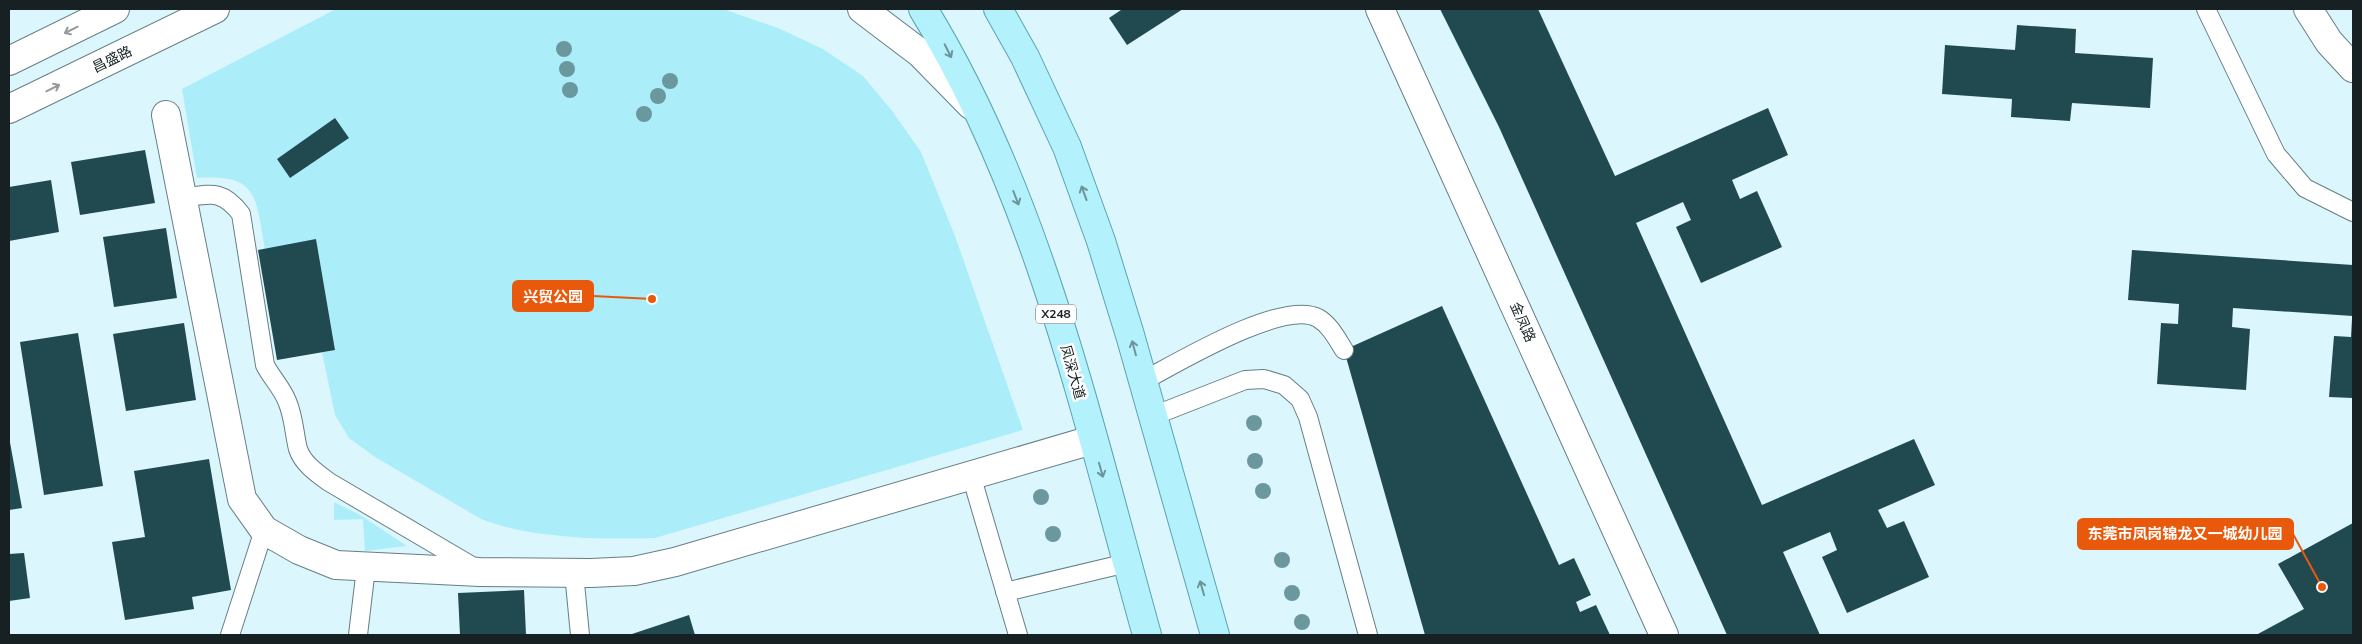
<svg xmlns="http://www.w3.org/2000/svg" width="2362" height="644" font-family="'Nunito Sans','Noto Sans SC',sans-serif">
	<rect width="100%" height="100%" fill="#dbf6fc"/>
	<path fill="#abeefa" d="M336,9h387l55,19 45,21 40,27 30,36 28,40 34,84 68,194 -368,108c-51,2 -126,0 -174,-19l-106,-62 -26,-19 -14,-23 -13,-63 13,-3 -19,-109 -51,9c-10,-53 -6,-75 -68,-71l-15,-89z
		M334,502l26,13 47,31 -42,5 -2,-32 -29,1z"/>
	<path fill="#214950" d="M1119,9h64l-56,36 -18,-27 12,-8z
		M1440,9h98l77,167 153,-68 20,47 -56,25 8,19 17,-8 25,56 -81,36 -25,-56 15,-7 -8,-18 -47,21 126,282 152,-66 21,46 -57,25 9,18 17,-7 25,56 -82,36 -25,-56 15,-7 -7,-18 -47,20 37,83h-93l-228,-508z
		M2017,25l59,4 -1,24 78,5 -3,50 -78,-5 -2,18 -59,-4 1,-18 -70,-5 3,-49 70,5z
		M335,118l14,20 -59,40 -13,-19z
		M145,150l10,53 -75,12 -9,-53z
		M51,180l8,52 -50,9v-54z
		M166,228l11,70 -63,9 -11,-70z
		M316,239l19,111 -58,10 -19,-110z
		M2132,250l221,15v51l-120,-8 -1,19 18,2 -4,61 -89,-6 4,-61 17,1 1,-20 -51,-4z
		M1442,306l117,259 15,-7 17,37 -15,7 4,10 16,-7 14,30h-185l-81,-285z
		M2352,319l1,79 -24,-1 5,-61 17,1z
		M184,323l12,77 -70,11 -13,-77z
		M78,333l25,153 -59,9 -24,-153z
		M9,437l13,71 -13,2z
		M209,459l22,131 -39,7 2,12 -69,11 -13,-78 33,-5 -11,-66z
		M2353,523v112h-97l48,-26 -26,-45z
		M24,553l6,45 -21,3v-47z
		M524,590l2,45h-66l-2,-42z
		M689,615l6,20h-66z"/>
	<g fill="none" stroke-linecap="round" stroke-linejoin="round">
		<g stroke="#667f84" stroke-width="20">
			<path id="lane" d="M2206,9l70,145 29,34 48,24
				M182,198c29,-4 40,-9 59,16l24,151c6,12 17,23 22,36 7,16 7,32 11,48 5,15 20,25 31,33l148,87
				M1143,381c34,-18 140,-82 175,-63 12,7 19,21 26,32
				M1153,416l92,-36 19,-1 20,6 16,14 8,18 60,218
				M971,475l47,160
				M574,573l6,62
				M1005,592l122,-29
				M230,635l34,-105
				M358,635l8,-67"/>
		</g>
		<g stroke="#667f84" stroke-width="30">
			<path id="street" d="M1380,9l284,626
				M2308,9l21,33 24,26
				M166,115l76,384 22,31 35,20 37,15 144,7 111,1 43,-2 41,-9 417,-122"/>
		</g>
		<g stroke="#667f84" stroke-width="30">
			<path id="secondary" d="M862,9l58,44 51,52
				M9,61l106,-52
				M9,109l206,-100"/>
		</g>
		<g stroke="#5ba3b0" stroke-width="30">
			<path id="primary" d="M923,9c116,188 165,415 224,626
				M998,9l27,48 42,90 34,94 29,94 85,300"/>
		</g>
		<use href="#lane" stroke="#fff" stroke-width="18"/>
		<use href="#street" stroke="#fff" stroke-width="28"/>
		<use href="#secondary" stroke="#fff" stroke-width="28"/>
		<use href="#primary" stroke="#b3f2fd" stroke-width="28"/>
	</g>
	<g fill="#6b979e">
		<circle cx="564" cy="49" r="8"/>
		<circle cx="567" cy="69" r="8"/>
		<circle cx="670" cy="81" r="8"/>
		<circle cx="570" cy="90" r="8"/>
		<circle cx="658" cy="96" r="8"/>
		<circle cx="644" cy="114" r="8"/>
		<circle cx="1254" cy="423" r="8"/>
		<circle cx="1255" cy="461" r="8"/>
		<circle cx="1263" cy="491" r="8"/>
		<circle cx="1041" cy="497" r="8"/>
		<circle cx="1053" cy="534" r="8"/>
		<circle cx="1282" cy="560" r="8"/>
		<circle cx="1292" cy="593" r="8"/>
		<circle cx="1302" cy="622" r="8"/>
	</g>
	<defs><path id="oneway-shaft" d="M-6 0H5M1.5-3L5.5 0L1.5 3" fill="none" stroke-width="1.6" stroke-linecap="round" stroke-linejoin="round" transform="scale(1.25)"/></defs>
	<g stroke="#979b9c">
		<use href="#oneway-shaft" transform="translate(71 30) rotate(154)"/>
		<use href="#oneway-shaft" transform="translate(53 88) rotate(-26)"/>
	</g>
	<g stroke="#6d949b">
		<use href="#oneway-shaft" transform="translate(948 51) rotate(63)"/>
		<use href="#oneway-shaft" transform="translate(1084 193) rotate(-110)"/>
		<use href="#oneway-shaft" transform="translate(1016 198) rotate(69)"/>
		<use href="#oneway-shaft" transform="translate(1134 348) rotate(-105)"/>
		<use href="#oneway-shaft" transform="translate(1101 470) rotate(74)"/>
		<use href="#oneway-shaft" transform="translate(1202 588) rotate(-106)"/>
	</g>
	<g text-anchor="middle" stroke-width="5" stroke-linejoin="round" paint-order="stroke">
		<rect fill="#fefefe" stroke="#5c6365" stroke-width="1" x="1036" y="304.5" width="40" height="19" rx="4"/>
		<g font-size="12" font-weight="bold" fill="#172123">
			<text x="1056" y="318">X248</text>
		</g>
		<g font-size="14" fill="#172123" stroke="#fefefe">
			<text transform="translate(112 59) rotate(-26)" y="5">昌盛路</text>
			<text transform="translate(1523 322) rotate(66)" y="5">金凤路</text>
			<text transform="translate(1073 372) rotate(74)" y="5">凤深大道</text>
		</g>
	</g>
	<path fill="none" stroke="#e8590c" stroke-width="2" d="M652 299L593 296M2322 587L2293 534"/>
	<g fill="#e8590c" stroke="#fefefe" stroke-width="2">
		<circle cx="652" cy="299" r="5"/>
		<circle cx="2322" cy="587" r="5"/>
	</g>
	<g fill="#e8590c" stroke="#e8590c" stroke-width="2">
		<rect x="513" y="281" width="80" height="30" rx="5"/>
		<rect x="2078" y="519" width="215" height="30" rx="5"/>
	</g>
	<g font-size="15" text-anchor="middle" font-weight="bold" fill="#fff">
		<text x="553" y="302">兴贸公园</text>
		<text x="2185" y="539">东莞市凤岗锦龙又一城幼儿园</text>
	</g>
	<rect width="2362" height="644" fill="none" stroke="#172123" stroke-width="20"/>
</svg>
